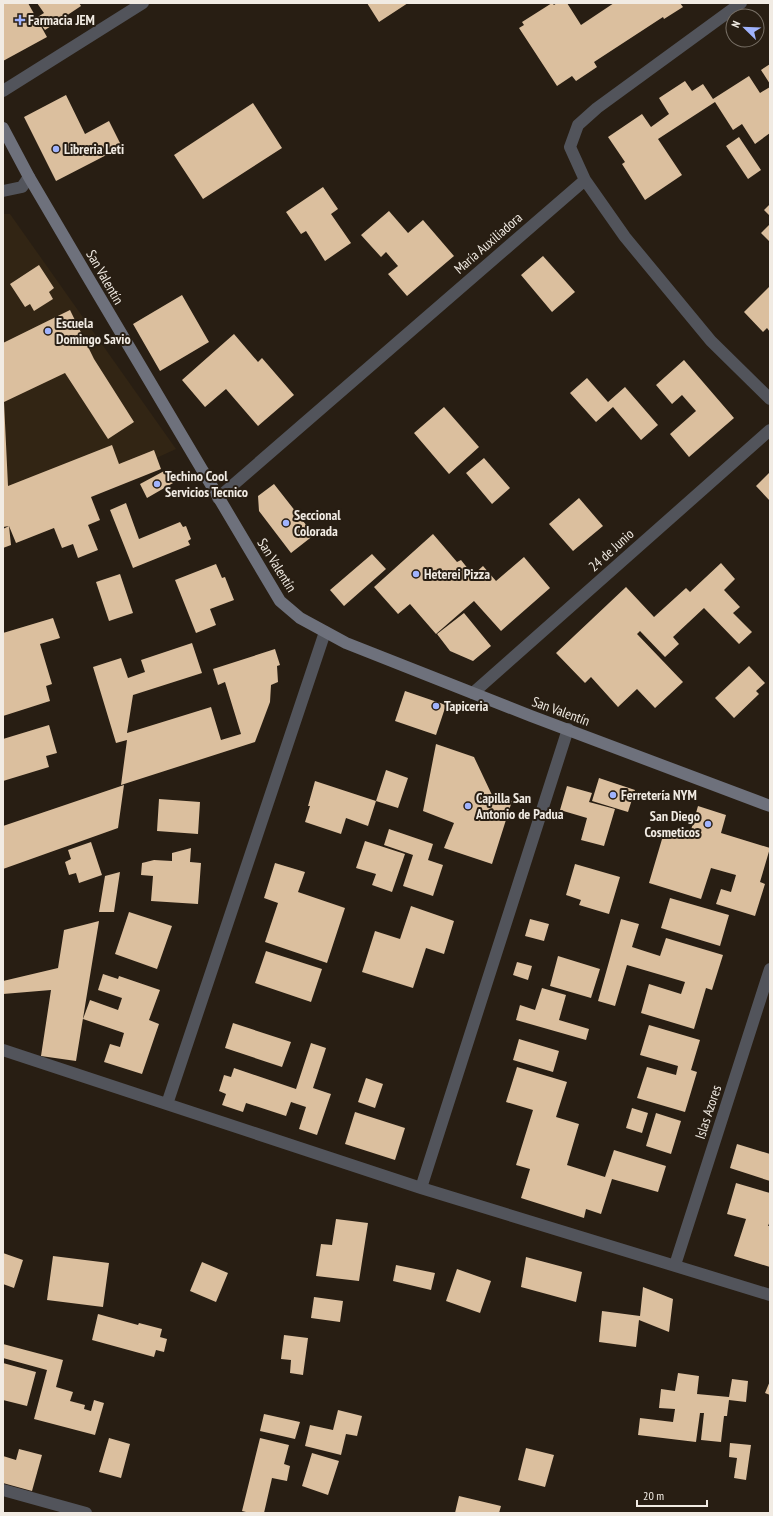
<svg xmlns="http://www.w3.org/2000/svg" width="773" height="1516" font-family="'PT Sans Narrow',sans-serif">
	<rect width="100%" height="100%" fill="#281e13"/>
	<path fill="#322514" d="M3,214h7l166,235 -61,28 -112,38z"/>
	<path fill="#dbbf9e" d="M3,3h25l19,34 -44,24z
		M37,3h42l2,3 -36,24 -9,-12 8,-5z
		M367,3h41l-29,19z
		M552,3l2,2 3,-2h10l14,22 33,-22h66l3,4 -19,12 -1,-2 -69,45 3,5 -21,14 -4,-5 -15,10 -38,-58 5,-3 -2,-3z
		M770,64v20l-9,-14z
		M749,76l11,17 10,-6v46l-15,11 -13,-20 -9,6 -18,-28 -57,37 24,36 -37,25 -23,-36 3,-2 -17,-25 34,-23 9,13 18,-13 -10,-16 26,-17 7,10 11,-7 10,15z
		M66,95l19,39 24,-13 13,26 -66,34 -32,-64z
		M253,103l29,45 -79,51 -29,-44z
		M739,137l22,33 -13,9 -22,-33z
		M323,187l15,22 -7,5 20,29 -26,18 -19,-30 -5,3 -15,-22z
		M770,204v12l-6,-6z
		M389,211l19,22 15,-13 31,36 -47,40 -19,-22 10,-8 -12,-14 -5,5 -20,-22z
		M770,224v18l-9,-9z
		M543,256l32,36 -23,20 -31,-37z
		M39,265l15,23 -5,4 4,7 -19,12 -4,-7 -5,3 -15,-23z
		M770,286v46l-3,-4 -4,4 -19,-20z
		M182,295l27,47 -49,29 -27,-47z
		M70,310l24,49 40,63 -26,17 -43,-66 -61,29 4,84 104,-41 7,19 35,-14 7,19 -70,28 9,23 -12,5 10,25 -20,8 -5,-14 -11,4 -8,-20 -38,15 -7,-17 2,19 -8,3v-19l6,-3 -6,1v-184z
		M234,334l24,28 4,-4 32,37 -36,31 -32,-37 -21,18 -23,-27z
		M684,360l50,58 -45,39 -19,-23 26,-23 -14,-16 -10,9 -16,-19z
		M587,378l21,24 17,-15 33,38 -17,15 -28,-33 -17,15 -26,-29z
		M444,407l35,40 -30,27 -35,-41z
		M484,458l26,30 -18,16 -26,-31z
		M166,470l7,13 -26,15 -7,-14z
		M770,472v29l-14,-15z
		M274,484l40,51 -23,18 -32,-42 -1,-15z
		M579,498l24,28 -30,25 -24,-27z
		M126,503l13,36 41,-17 3,5 3,-1 5,13 -3,2 2,4 -57,23 -23,-58z
		M433,534l24,28 4,-2 12,15 10,-9 13,15 28,-24 26,31 -49,43 -27,-30 -38,33 -26,-30 -12,10 -24,-27z
		M372,554l14,15 -42,37 -14,-16z
		M721,563l14,16 -11,11 16,17 -7,6 19,19 -13,12 -35,-36 -31,29 6,7 -14,13 -25,-26 -3,3 46,48 -28,26 -18,-19 -19,18 -27,-30 -6,6 -29,-30 70,-66 28,30 32,-29 4,4z
		M216,564l6,14 3,-1 9,23 -24,9 6,16 -20,8 -21,-53z
		M120,574l13,39 -24,8 -13,-39z
		M464,613l27,33 -18,15 -23,-10 -13,-17z
		M53,618l7,20 -20,6 12,40 -6,2 4,15 -47,15v-83z
		M192,643l10,30 -69,22 -6,38 84,-26 10,33 20,-6 -16,-52 -7,3 -5,-16 62,-20 5,16 -3,1 1,16 -7,3 -1,17 -15,40 -134,43 6,-45 -11,3 -23,-76 28,-9 7,20 17,-6 -4,-12z
		M749,666l16,17 -9,8 3,3 -25,24 -19,-20z
		M405,691l41,14 -10,30 -41,-14z
		M49,725l8,28 -11,3 3,11 -46,14v-42z
		M436,744l38,13 18,38 20,6 -20,63 -48,-16 10,-25 -31,-12z
		M386,770l22,8 -10,30 -22,-7z
		M599,778l36,12 -7,22 -36,-11z
		M315,781l61,20 -8,25 -22,-8 -5,16 -36,-12 5,-16h-2z
		M124,785l-6,43 -115,41v-43z
		M567,786l25,7 -3,9 26,7 -11,37 -23,-6 6,-22 -27,-8z
		M159,799l41,3 -2,32 -41,-3z
		M698,806l28,9 -5,18 49,15 -10,34 5,2 -10,32 -39,-12 5,-15 10,3 5,-17 -25,-7 -10,31 -52,-16 16,-54 24,8z
		M389,829l44,15 -5,16 15,5 -10,31 -30,-10 10,-31 -29,-10z
		M365,841l40,13 -13,38 -20,-7 4,-11 -20,-6z
		M91,842l11,33 -23,8 -3,-10 -7,2 -4,-13 6,-3 -3,-9z
		M191,848l-1,14 11,1 -3,41 -47,-3 2,-25 -12,-1 1,-12 12,-3 18,1v-8z
		M275,863l30,9 -7,20 47,16 -18,55 -62,-21 13,-39 -14,-5z
		M575,864l45,13 -11,37 -30,-9 2,-5 -15,-5z
		M120,872l-6,40h-15l6,-36z
		M670,898l59,17 -9,31 -59,-18z
		M411,906l43,15 -10,33 -18,-6 -13,40 -51,-16 13,-41 25,8z
		M129,912l43,14 -15,43 -42,-15z
		M530,919l19,5 -5,17 -19,-5z
		M621,919l18,5 -7,23 28,9 6,-18 57,17 -11,35 -6,-2 -12,41 -53,-16 8,-29 32,10 4,-12 -58,-17 -12,41 -17,-5z
		M99,921l-23,140 -35,-5 10,-66 -48,4v-13l55,-13 6,-38z
		M266,951l56,18 -11,33 -56,-19z
		M558,956l42,13 -9,29 -41,-12z
		M517,962l15,4 -4,14 -15,-5z
		M103,974l15,5 1,-3 41,14 -11,30 10,4 -17,50 -38,-12 6,-18 10,3 4,-14 -41,-14 7,-19 28,10 4,-12 -24,-8z
		M542,988l24,7 -7,25 30,9 -3,11 -70,-20 4,-15 15,5z
		M233,1023l58,19 -9,25 -57,-19z
		M649,1025l51,15 -9,30 6,2 -12,40 -48,-14 10,-31 29,8 2,-9 -38,-11z
		M519,1039l40,12 -6,21 -40,-12z
		M311,1043l15,5 -13,40 18,6 -14,41 -18,-6 7,-22 -15,-5 -5,14 -40,-13 -3,9 -21,-7 4,-11 -7,-3 5,-16 7,2 3,-9 62,21z
		M517,1067l50,15 -11,35 23,7 -12,41 38,12 9,-27 52,16 -8,26 -46,-13 -11,35 -15,-5 -2,9 -63,-20 9,-29 -14,-4 17,-55 -27,-8z
		M366,1078l17,6 -8,24 -17,-6z
		M632,1108l16,5 -6,20 -16,-5z
		M355,1112l50,16 -10,32 -50,-16z
		M656,1113l25,8 -10,33 -25,-8z
		M737,1144l33,10v27l-40,-13z
		M736,1183l34,10v28l-2,5h2v41l-36,-11 12,-37 -19,-5z
		M336,1219l32,4 -9,58 -43,-5 5,-32 11,1z
		M3,1253l20,7 -9,28 -11,-4z
		M53,1256l56,7 -6,44 -56,-7z
		M526,1257l56,15 -6,30 -55,-15z
		M202,1262l26,11 -12,29 -26,-11z
		M396,1265l39,8 -4,17 -38,-9z
		M457,1269l34,12 -11,32 -34,-12z
		M643,1287l30,12 -4,33 -30,-12 -3,27 -37,-5 3,-31 38,5z
		M314,1297l29,4 -3,21 -29,-4z
		M98,1314l40,11 1,-2 23,6 -2,8 7,2 -3,13 -8,-2 -2,7 -62,-17z
		M284,1335l24,3 -5,37 -13,-2 1,-13 -10,-1z
		M3,1344l60,16 -7,27 17,5 -3,9 15,4 -1,4 7,2 3,-11 10,3 -9,32 -61,-16 13,-49 -44,-12z
		M3,1363l33,9 -9,34 -24,-6z
		M678,1373l21,3 -2,18 32,3 3,-18 16,2 -2,21 -17,-2 -2,16h-3l-3,26 -20,-2 3,-27h-4l-4,29 -58,-7 2,-17 33,4 2,-13 -16,-1 2,-19 14,2z
		M770,1381v14l-5,-2z
		M338,1410l24,6 -5,20 -11,-2 -5,21 -36,-9 5,-21 23,5z
		M264,1414l36,8 -5,17 -35,-8z
		M109,1438l21,6 -9,34 -22,-6z
		M260,1438l29,7 -5,19 6,2 -3,15 -15,-3 -8,35h-14l-8,-2z
		M730,1443l21,2 -5,35 -12,-2 3,-20 -8,-1z
		M526,1448l28,7 -9,32 -27,-7z
		M19,1449l23,6 -10,36 -29,-8v-27l13,4z
		M312,1453l27,8 -11,34 -26,-9z
		M459,1496l42,10 -2,7h-44z"/>
	<g fill="none" stroke-linecap="round" stroke-linejoin="round">
		<path stroke="#52545b" stroke-width="12" d="M3,91l140,-88
			M585,180l40,57 86,104 59,58
			M3,191l19,-4 7,-10
			M218,498l367,-318 -15,-33 8,-22 19,-17 144,-105
			M473,693l297,-263
			M3,1050l418,138 349,107
			M167,1104l158,-472
			M421,1188l147,-459
			M675,1265l95,-296
			M3,1490l83,23"/>
		<path stroke="#6e717c" stroke-width="12" d="M3,128l26,49 57,97 194,327 20,17 46,25 185,73 239,90"/>
	</g>
	<g fill="#a0b3fd" stroke="#281e13" stroke-width="1.5">
		<path d="M18 14h4v4h4v4h-4v4h-4v-4h-4v-4h4z"/>
		<circle cx="56" cy="149" r="4"/>
		<circle cx="48" cy="331" r="4"/>
		<circle cx="157" cy="484" r="4"/>
		<circle cx="286" cy="523" r="4"/>
		<circle cx="416" cy="574" r="4"/>
		<circle cx="436" cy="706" r="4"/>
		<circle cx="613" cy="795" r="4"/>
		<circle cx="468" cy="806" r="4"/>
		<circle cx="708" cy="824" r="4"/>
	</g>
	<g text-anchor="middle" stroke-width="4" stroke-linejoin="round" paint-order="stroke">
		<g font-size="14" font-weight="bold" fill="#f1ebe3" stroke="#281e13" text-anchor="start">
			<text x="28" y="25">Farmacia JEM</text>
			<text x="64" y="154">Libreria Leti</text>
			<text x="56" y="328">Escuela<tspan x="56" dy="16">Domingo Savio</tspan></text>
			<text x="165" y="481">Techino Cool<tspan x="165" dy="16">Servicios Tecnico</tspan></text>
			<text x="294" y="520">Seccional<tspan x="294" dy="16">Colorada</tspan></text>
			<text x="424" y="579">Heterei Pizza</text>
			<text x="444" y="711">Tapiceria</text>
			<text x="621" y="800">Ferretería NYM</text>
			<text x="476" y="803">Capilla San<tspan x="476" dy="16">Antonio de Padua</tspan></text>
			<text x="700" y="821" text-anchor="end">San Diego<tspan x="700" dy="16">Cosmeticos</tspan></text>
		</g>
		<g font-size="14" fill="#f1ebe3" stroke="#281e13">
			<text transform="translate(488 243) rotate(-41)" y="5">María Auxiliadora</text>
			<text transform="translate(105 277) rotate(60)" y="5">San Valentín</text>
			<text transform="translate(611 550) rotate(-42)" y="5">24 de Junio</text>
			<text transform="translate(277 565) rotate(58)" y="5">San Valentín</text>
			<text transform="translate(561 711) rotate(20)" y="5">San Valentín</text>
			<text transform="translate(708 1112) rotate(-72)" y="5">Islas Azores</text>
		</g>
	</g>
	<rect width="773" height="1516" fill="none" stroke="#f1ebe3" stroke-width="8"/>
	<g transform="translate(745 28) rotate(293)"><circle r="19" fill="#281e13" stroke="#787066"/>
	<path d="M0-3L7 15L0 10L-7 15Z" fill="#a0b3fd"/>
	<text y="-6" font-size="11" font-weight="bold" text-anchor="middle" fill="#f1ebe3">N</text>
	</g>
	<path d="M637 1500v6h70v-6" fill="none" stroke="#f1ebe3" stroke-width="2"/>
	<text x="643" y="1500" font-size="12" fill="#f1ebe3" stroke="#281e13" stroke-width="3" paint-order="stroke">20 m</text>
</svg>
